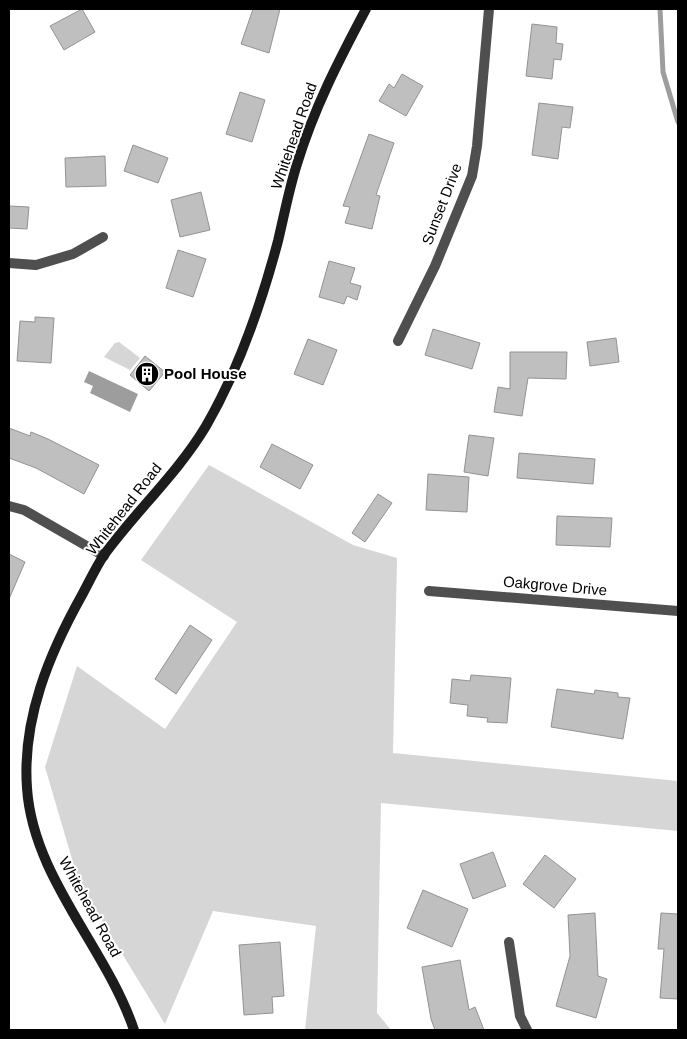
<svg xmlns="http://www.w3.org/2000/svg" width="687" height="1039" font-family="Helvetica,sans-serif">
	<rect width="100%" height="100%" fill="#fff"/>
	<path fill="#d6d6d6" d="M119,342l21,16 -10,12 -26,-13 11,-14z
		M209,465l144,80 44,13 -4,195 285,28v50l-297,-28 -4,210 14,17h-86l11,-104 -103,-15 -48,113 -86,-141 -34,-116 32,-101 88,63 72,-107 -96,-62z"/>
	<path fill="#9d9d9d" d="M89,371l49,23 -8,18 -40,-19 3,-7 -9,-4z"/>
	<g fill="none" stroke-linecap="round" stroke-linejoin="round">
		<path stroke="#9d9d9d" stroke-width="5" d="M660,9l3,63 15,50"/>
	</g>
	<path fill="#bfbfbf" stroke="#939393" d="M82,9l13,23 -31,18 -14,-24z
		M253,9h27l-11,44 -28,-9z
		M532,24l25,3 -1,16 7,1 -2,16 -7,-1 -2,20 -26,-3z
		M402,74l21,12 -17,30 -27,-15 10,-17 5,4z
		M240,92l25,8 -13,42 -26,-8z
		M539,103l34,4 -3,21 -8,-1 -4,32 -26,-4z
		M369,134l25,9 -18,52 4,1 -8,33 -27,-6 5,-16 -7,-1z
		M133,145l35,13 -10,25 -34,-12z
		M105,156l1,30 -40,1 -1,-29z
		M201,192l9,38 -30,7 -9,-37z
		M9,206l20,1 -2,22 -18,-1z
		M178,250l28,9 -13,38 -27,-9z
		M329,261l26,7 -5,15 11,3 -4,14 -10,-4 -3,8 -25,-7z
		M35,317l19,1 -3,45 -34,-2 3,-40 15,1z
		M433,329l47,14 -8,26 -47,-14z
		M616,338l3,24 -29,4 -3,-24z
		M308,339l29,11 -14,35 -29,-11z
		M510,352h57l-1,27 -38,-1 -6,38 -28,-4 4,-25 12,2z
		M145,356l20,16 -16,19 -19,-16z
		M9,428l21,8 1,-4 17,7 51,26 -15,29 -48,-26 -27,-10z
		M469,435l25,3 -6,38 -24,-4z
		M272,444l41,21 -13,24 -40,-22z
		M519,453l76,6 -2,25 -76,-6z
		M428,474l41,3 -2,35 -41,-2z
		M378,494l14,9 -27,39 -13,-9z
		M557,516l55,2 -2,29 -54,-2z
		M9,554l16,8 -16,37z
		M190,625l22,15 -36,54 -21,-15z
		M471,675l40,3 -4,45 -20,-1 1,-4 -21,-2 1,-11 -18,-2 2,-24 18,2z
		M557,689l37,5 1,-4 23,3v4l12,1 -7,41 -72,-12z
		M493,852l13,34 -33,13 -13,-35z
		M545,855l31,24 -22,29 -31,-24z
		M423,890l45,19 -16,38 -45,-19z
		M595,913l3,63 9,3 -11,39 -40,-12 14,-50 -2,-41z
		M661,913l17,1v85l-18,-1 4,-49h-6z
		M280,942l4,54 -12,1 1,16 -29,2 -5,-70z
		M460,960l9,50 6,-3 9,23h-49l-4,-11 -9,-52z"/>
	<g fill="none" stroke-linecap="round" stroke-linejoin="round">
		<path stroke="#4f4f4f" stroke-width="10" d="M9,263l27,2 37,-11 30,-17
			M398,341l37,-75 37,-90 5,-30 12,-137
			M9,506l15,4 80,46
			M429,591l249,20
			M509,942l11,74 7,14"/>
		<path stroke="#1c1c1c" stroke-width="10" d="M134,1030c-28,-83 -101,-152 -107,-242 -5,-69 22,-134 55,-193 7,-13 14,-28 22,-40 32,-44 74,-82 102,-129 33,-57 55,-121 72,-185 6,-25 11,-52 19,-77 17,-56 42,-104 69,-155"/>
	</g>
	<defs>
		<g id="building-disc" transform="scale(1.25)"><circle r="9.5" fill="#000" stroke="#fff"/><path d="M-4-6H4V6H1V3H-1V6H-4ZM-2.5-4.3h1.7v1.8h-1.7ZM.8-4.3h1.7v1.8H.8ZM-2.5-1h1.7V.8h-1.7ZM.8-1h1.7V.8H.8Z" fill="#fff"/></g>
	</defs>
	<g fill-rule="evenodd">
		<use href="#building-disc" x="147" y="374"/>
	</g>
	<g text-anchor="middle" stroke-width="4" stroke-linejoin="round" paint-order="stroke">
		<g font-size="15" fill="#000" stroke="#fff">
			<text transform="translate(294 136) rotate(-71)" y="5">Whitehead Road</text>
			<text transform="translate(442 204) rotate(-69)" y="5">Sunset Drive</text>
			<text transform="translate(124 509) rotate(-52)" y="5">Whitehead Road</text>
			<text transform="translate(555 586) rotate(5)" y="5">Oakgrove Drive</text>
			<text transform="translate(90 907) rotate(61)" y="5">Whitehead Road</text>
		</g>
		<g font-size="15" font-weight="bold" fill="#000" stroke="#fff" text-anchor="start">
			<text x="164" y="379">Pool House</text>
		</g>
	</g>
	<rect width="687" height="1039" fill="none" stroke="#000000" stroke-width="20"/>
</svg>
